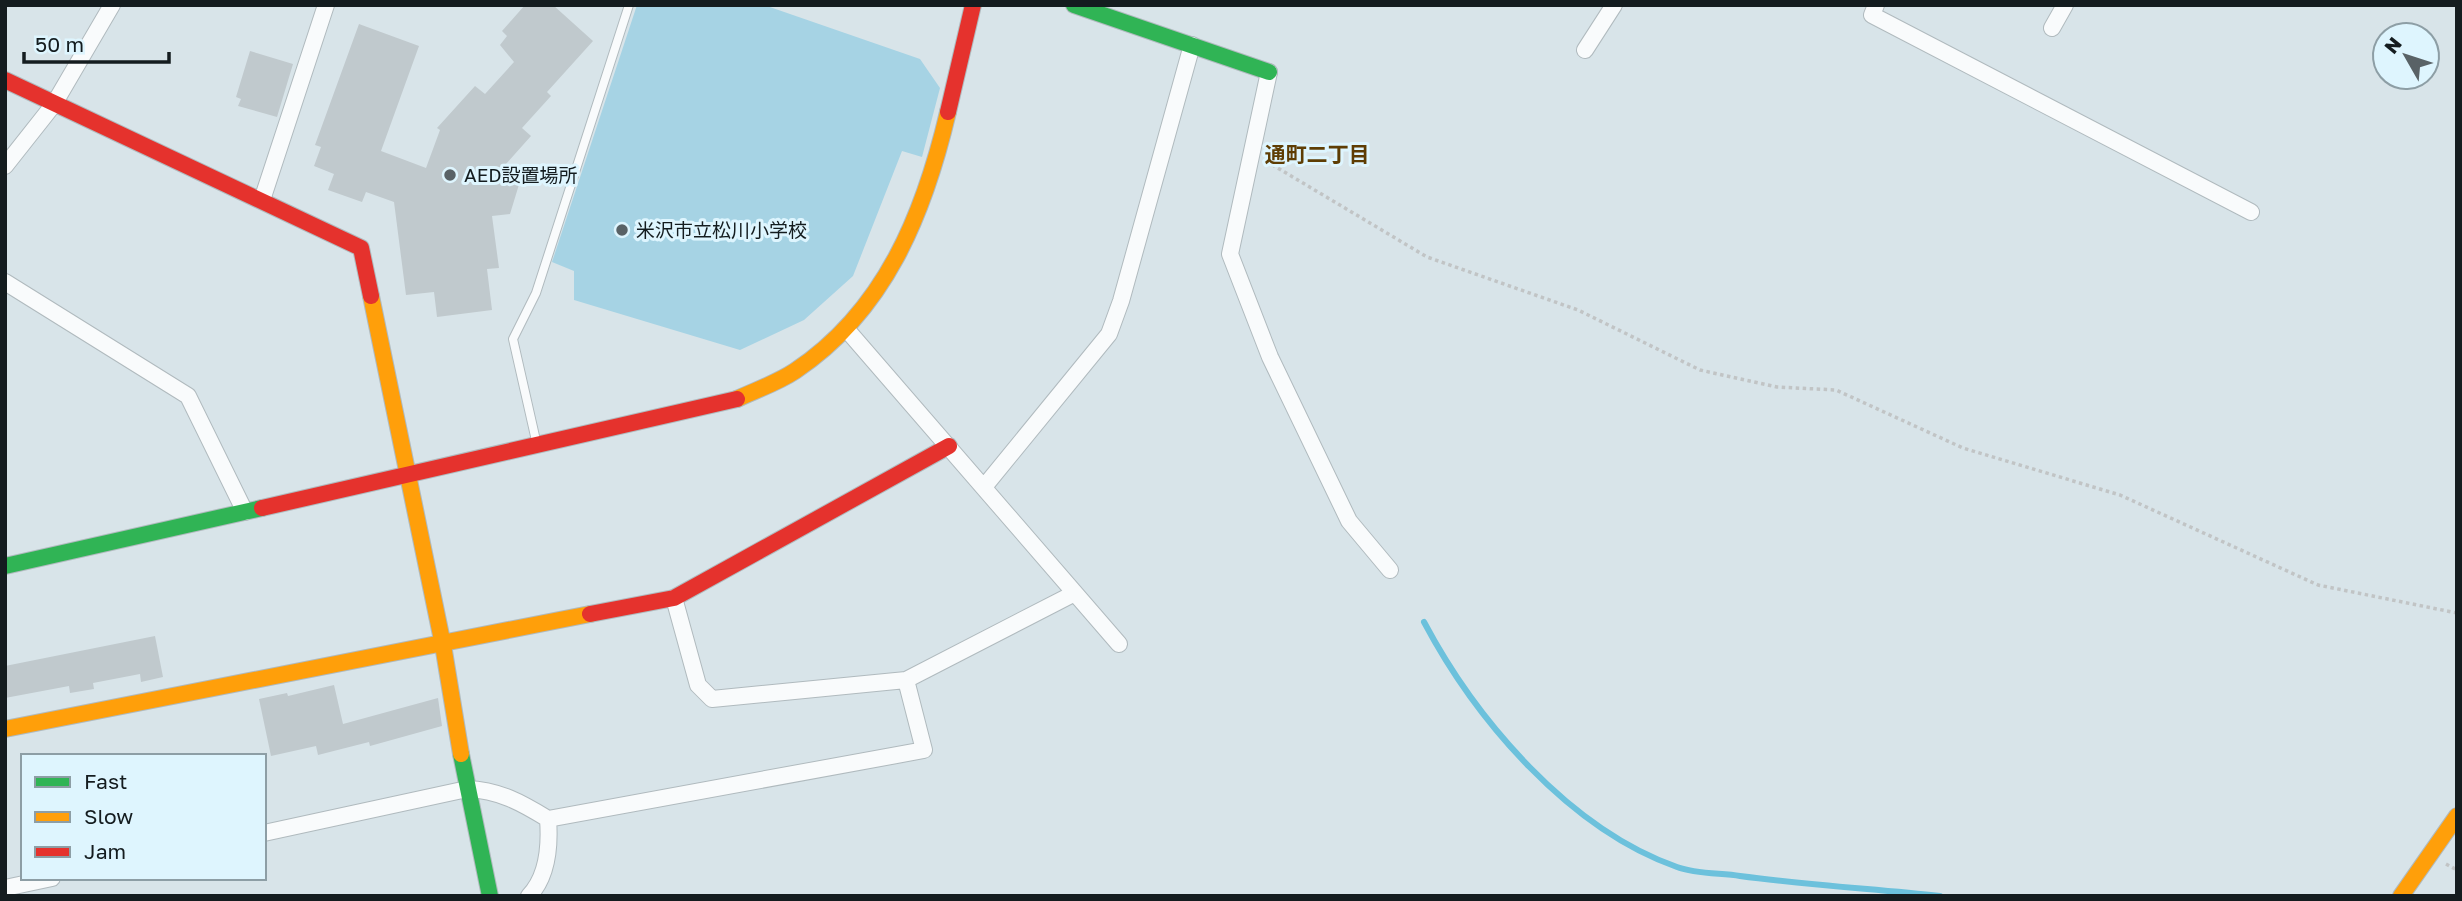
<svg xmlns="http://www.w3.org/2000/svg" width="2462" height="901" font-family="'Golos Text','Noto Sans JP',sans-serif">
	<rect width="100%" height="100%" fill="#d8e4e9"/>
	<path fill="#a6d3e4" d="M637,5h127l156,54 20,29 -18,69 -20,-6 -49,125 -49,44 -64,30 -166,-50v-29l-22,-9z"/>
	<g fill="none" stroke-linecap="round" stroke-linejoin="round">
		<path stroke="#6cc1dc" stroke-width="6" d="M1424,622c52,98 145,207 253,245 19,7 43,6 63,9 67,9 134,13 200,20"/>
	</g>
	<path fill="#c0c9cd" d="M525,5h28l40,36 -46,51 4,4 -29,32 9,8 -25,28 15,14 -11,36 -18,2 7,52 -12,1 5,41 -55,7 -3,-25 -28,3 -12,-93 -28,-10 -4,10 -34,-12 6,-16 -20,-8 7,-19 -6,-2 44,-121 60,22 -38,105 45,17 14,-38 -3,-2 38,-42 10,8 29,-32 -14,-17 7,-9 -5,-5z
		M250,51l43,13 -16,53 -39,-11 3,-7 -5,-2z
		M155,636l8,41 -22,5 -1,-8 -47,9 1,6 -24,4 -1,-7 -64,12v-32z
		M334,685l9,39 95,-26 4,28 -72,20 -1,-4 -51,13 -2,-9 -45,10 -12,-57 28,-6 1,3z"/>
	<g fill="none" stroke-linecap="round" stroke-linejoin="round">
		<g stroke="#b0babe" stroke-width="10">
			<path id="lane" d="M537,445l-24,-106 23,-46 93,-288"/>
		</g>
		<g stroke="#b0babe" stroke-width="18">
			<path id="street" d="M1876,5l-4,10 379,197
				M2052,28l13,-23
				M1585,50l29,-45
				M1269,72l-39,182 40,103 79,164 41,49
				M5,166l49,-62 58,-99
				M262,200l64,-195
				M5,282l183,114 57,116
				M848,331l271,313
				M984,487l125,-153 12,-33 71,-256
				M674,598l24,87 14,14 194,-19 169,-87
				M264,833l203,-44c32,1 55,14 81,30l376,-69 -18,-70
				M5,888l47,-10
				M529,896c19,-20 21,-51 19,-77"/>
		</g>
		<g stroke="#b0babe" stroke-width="18">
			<path id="fast" d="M1074,5l195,67
				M5,566l257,-58
				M461,754l29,142"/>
		</g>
		<g stroke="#b0babe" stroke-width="18">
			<path id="slow" d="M371,296l72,349 18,109
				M737,399c19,-9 40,-16 58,-28 90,-60 129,-157 153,-259
				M5,729l585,-115
				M2401,896l56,-80"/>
		</g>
		<g stroke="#b0babe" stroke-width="18">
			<path id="jam" d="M5,80l356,168 10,48
				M948,112l25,-107
				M262,508l475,-109
				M590,614l84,-16 275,-152"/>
		</g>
		<path stroke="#c1c4c5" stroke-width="3.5" stroke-dasharray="3.5 3.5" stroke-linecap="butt" d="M1266,161l161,96 151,53 122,60 77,17 59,3 127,58 157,47 198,90 139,28
			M2446,864l11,6"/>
		<use href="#lane" stroke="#f9fbfc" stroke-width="8"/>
		<use href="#street" stroke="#f9fbfc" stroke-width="16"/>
		<use href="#fast" stroke="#30b455" stroke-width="16"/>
		<use href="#slow" stroke="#ff9f0a" stroke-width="16"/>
		<use href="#jam" stroke="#e5322d" stroke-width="16"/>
	</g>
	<g fill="#596266" stroke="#def5fe" stroke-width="2.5">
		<circle cx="450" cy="175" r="7"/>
		<circle cx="622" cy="230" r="7"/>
	</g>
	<g text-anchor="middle" stroke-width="6" stroke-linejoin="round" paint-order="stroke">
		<g font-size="19" fill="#141c1f" stroke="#def5fe" text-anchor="start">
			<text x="464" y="182">AED設置場所</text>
			<text x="636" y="237">米沢市立松川小学校</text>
		</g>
		<g font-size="21" font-weight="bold" fill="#5e3d04" stroke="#def5fe">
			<text x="1317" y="162">通町二丁目</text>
		</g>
	</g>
	<rect width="2462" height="901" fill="none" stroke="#141c1f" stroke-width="14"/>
	<rect x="21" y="754" width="245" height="126" fill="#def5fe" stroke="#8d9ea5" stroke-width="2"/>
	<rect x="35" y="777" width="35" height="10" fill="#30b455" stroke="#8d9ea5" stroke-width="2"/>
	<text x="84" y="789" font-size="21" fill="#141c1f">Fast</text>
	<rect x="35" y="812" width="35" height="10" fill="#ff9f0a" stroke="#8d9ea5" stroke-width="2"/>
	<text x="84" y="824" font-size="21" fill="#141c1f">Slow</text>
	<rect x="35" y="847" width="35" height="10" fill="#e5322d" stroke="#8d9ea5" stroke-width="2"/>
	<text x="84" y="859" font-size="21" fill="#141c1f">Jam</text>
	<g transform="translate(2406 56) rotate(309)"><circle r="33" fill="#def5fe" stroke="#8d9ea5" stroke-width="2"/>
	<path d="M0-5L12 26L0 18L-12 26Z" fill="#596266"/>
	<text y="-10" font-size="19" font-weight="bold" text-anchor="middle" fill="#141c1f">N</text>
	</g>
	<path d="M24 52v10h145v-10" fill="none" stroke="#141c1f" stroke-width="3.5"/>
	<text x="35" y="52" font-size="21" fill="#141c1f" stroke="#def5fe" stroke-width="5" paint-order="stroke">50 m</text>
</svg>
